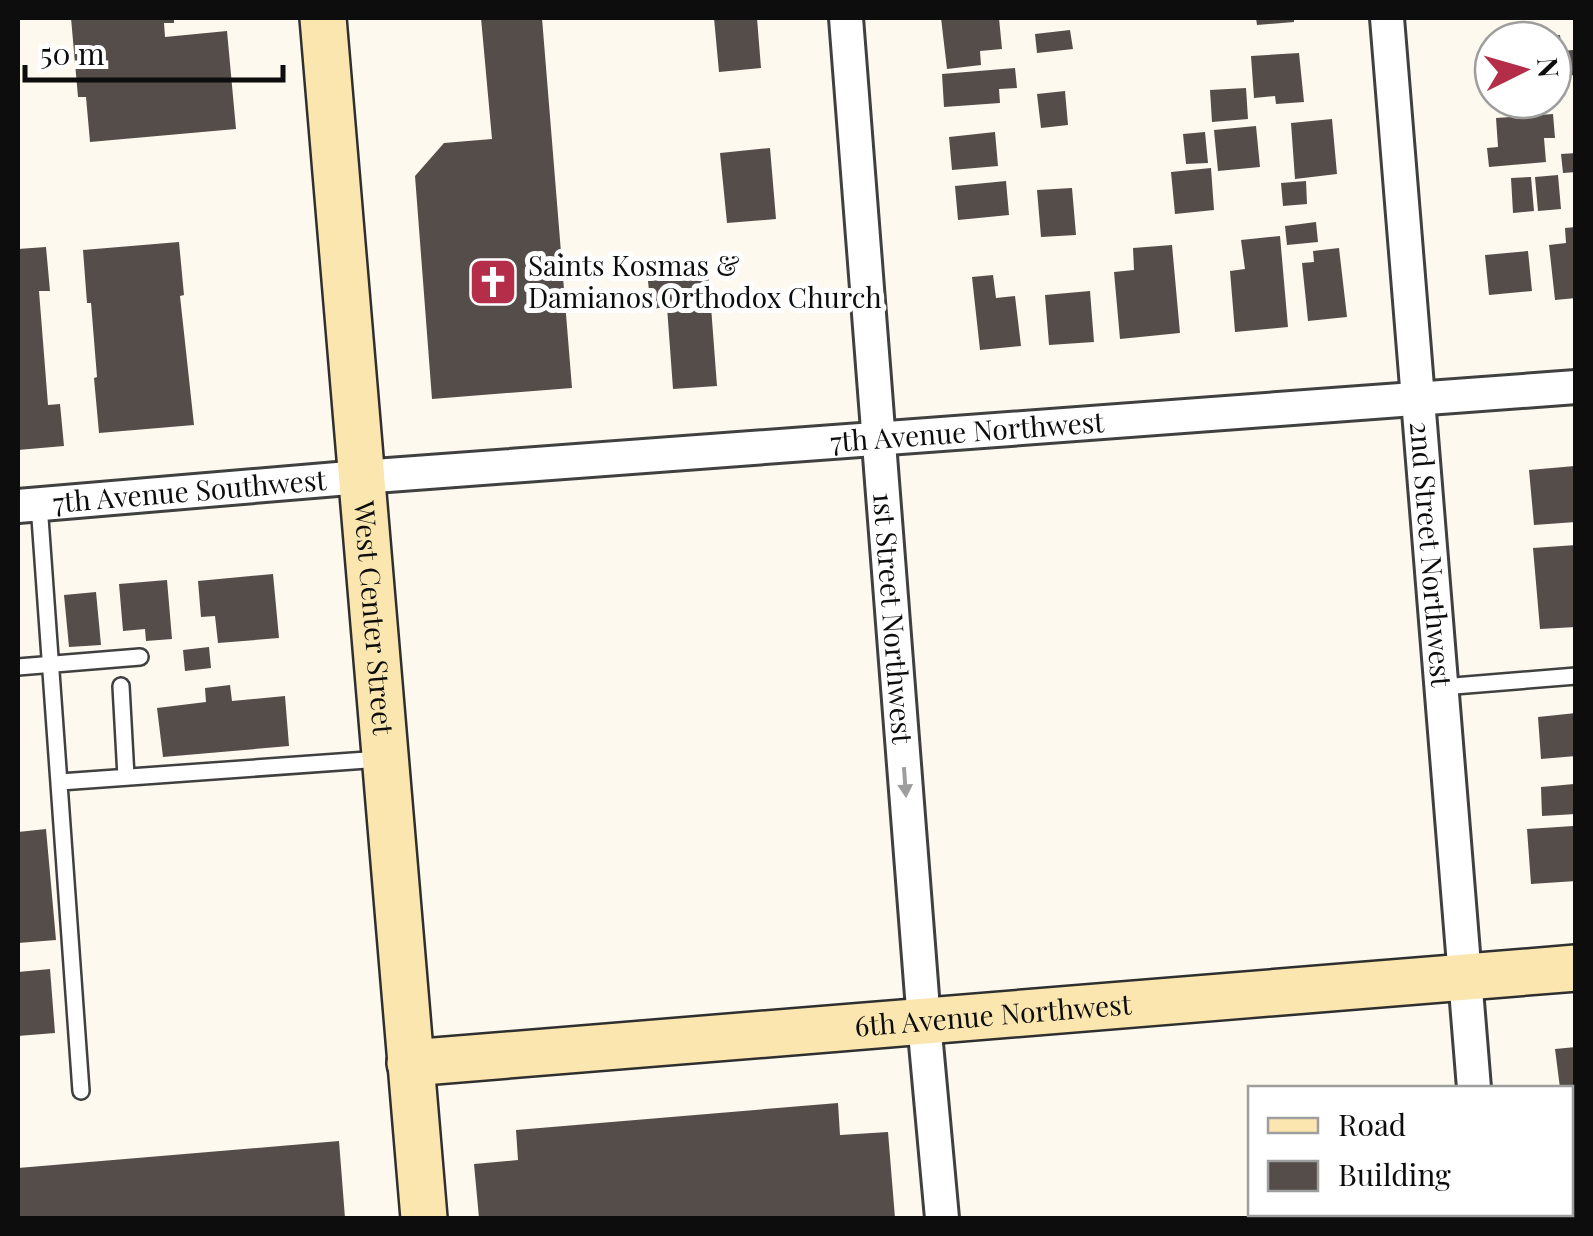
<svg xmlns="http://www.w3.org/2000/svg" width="1593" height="1236" font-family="'Playfair Display',serif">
	<rect width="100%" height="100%" fill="#fef9ee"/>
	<path fill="#554d4a" d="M71,18h103v5h-10l1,14 62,-6 9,98 -146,13 -4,-45h-8z
		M481,18h61l30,370 -140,11 -17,-223 29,-33 48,-4z
		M714,18h43l4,50 -42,4z
		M941,18h58l3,31 -22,2 1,14 -34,4z
		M1256,18h38v4l-37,3z
		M1070,30l3,19 -36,4 -2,-19z
		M1560,35l2,16 11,-1 2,25 -22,2v-37h-17v-3z
		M1493,41v25h-6l-2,-24z
		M1299,53l5,49 -28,2 -1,-8 -21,2 -3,-42z
		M1015,68l2,20 -18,1 1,14 -56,4 -2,-33z
		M1246,88l2,31 -36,3 -2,-32z
		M1065,91l3,34 -27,3 -4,-34z
		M1553,114l2,24h-11l2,24 -57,5 -2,-19 11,-1 -2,-29z
		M1332,119l5,55 -42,5 -4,-56z
		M1256,126l4,41 -42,4 -4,-41z
		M995,132l3,34 -46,4 -3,-33z
		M1205,132l3,31 -22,1 -3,-30z
		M770,148l6,71 -49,4 -7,-70z
		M1576,153v19l-13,1 -2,-19z
		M1211,168l3,42 -39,4 -4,-42z
		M1558,175l3,34 -23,2 -3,-34z
		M1531,177l3,34 -21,2 -2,-35z
		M1006,181l3,34 -51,5 -3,-34z
		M1306,181l1,23 -24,2 -2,-23z
		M1072,188l4,47 -35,2 -4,-47z
		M1316,222l2,20 -31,3 -2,-19z
		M1576,227v71l-21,2 -6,-55 17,-2 -1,-15z
		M1280,236l8,91 -53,5 -5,-61 15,-2 -4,-29z
		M179,242l5,53 -4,1 14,129 -95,8 -5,-55 3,-1 -6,-74h-4l-4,-53z
		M1172,245l8,88 -60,6 -6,-67 20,-2 -1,-22z
		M46,247l4,44h-11l9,114 12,-1 4,42 -46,4v-201z
		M1339,248l8,69 -39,4 -6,-58 12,-1 -1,-11z
		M1528,251l4,40 -43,4 -4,-40z
		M708,267l9,119 -44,3 -6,-82 -16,2 -4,-37z
		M993,275l3,23 19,-2 6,50 -41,4 -8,-73z
		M1090,291l4,51 -45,3 -4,-50z
		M1575,466l1,56 -42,3 -5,-55z
		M1576,545v82l-36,2 -7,-81z
		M273,574l6,64 -61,5 -3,-27 -14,1 -3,-36z
		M167,580l5,59 -26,2 -1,-12 -22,2 -4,-47z
		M96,592l5,53 -32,2 -5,-52z
		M209,647l2,21 -26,3 -2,-21z
		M230,685l2,16 53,-5 4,50 -126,11 -6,-49 49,-6 -1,-14z
		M1576,713v43l-35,3 -3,-42z
		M1574,784l2,30 -34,2 -1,-29z
		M1573,826l3,55 -45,3 -4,-55z
		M46,829l10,111 -38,3v-111z
		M50,969l5,64 -37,3v-64z
		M1576,1047v58h-6v-17h-10l-5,-39z
		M838,1103l2,32 48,-3 7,86h-416l-5,-54 44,-4 -2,-30z
		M339,1141l6,77h-327v-50z"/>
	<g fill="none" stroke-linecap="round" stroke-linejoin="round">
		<g stroke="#404040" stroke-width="20">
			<path id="lane" d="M39,504l42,587
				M18,667l122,-10
				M121,686l5,91
				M1442,687l134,-11
				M60,782l321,-23"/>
		</g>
		<g stroke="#404040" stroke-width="38">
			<g id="street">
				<path id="s1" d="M846,18l78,1004 18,196"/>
				<path id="s2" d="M1387,18l87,1070"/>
				<path id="s3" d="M18,506l343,-29 1215,-90"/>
				<path d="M1485,1214l1,4"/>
			</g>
		</g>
		<g stroke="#2f2f2f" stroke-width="50">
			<g id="secondary">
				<path id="s4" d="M323,18l101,1200"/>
				<path id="s5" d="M410,1063l1166,-95"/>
			</g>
		</g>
		<use href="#lane" stroke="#fff" stroke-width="15"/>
		<use href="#street" stroke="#fff" stroke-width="32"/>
		<use href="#secondary" stroke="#fae6ae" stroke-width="45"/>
	</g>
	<defs><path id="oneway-solid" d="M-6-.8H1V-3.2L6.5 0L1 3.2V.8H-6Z" transform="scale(2.5)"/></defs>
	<use fill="#9e9e9e" href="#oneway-solid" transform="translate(905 782) rotate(86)"/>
	<defs>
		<g id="church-square" transform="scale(2.5)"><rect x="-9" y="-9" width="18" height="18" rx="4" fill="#b42e49" stroke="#fff"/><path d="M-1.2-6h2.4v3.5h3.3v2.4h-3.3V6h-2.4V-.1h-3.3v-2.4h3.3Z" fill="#fff"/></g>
	</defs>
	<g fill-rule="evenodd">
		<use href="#church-square" x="493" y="282"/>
	</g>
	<g text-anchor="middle" stroke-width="10" stroke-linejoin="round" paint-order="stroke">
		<g font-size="28" fill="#0d0d0d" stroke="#fff" text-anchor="start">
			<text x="528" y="276">Saints Kosmas &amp;<tspan x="528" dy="32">Damianos Orthodox Church</tspan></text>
		</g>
		<g font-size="28" fill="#0d0d0d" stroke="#fff">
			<text dy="10" stroke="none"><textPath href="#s3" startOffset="952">7th Avenue Northwest</textPath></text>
			<text dy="10" stroke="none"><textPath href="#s3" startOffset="172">7th Avenue Southwest</textPath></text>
			<text dy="10" stroke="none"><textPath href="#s2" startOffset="538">2nd Street Northwest</textPath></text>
			<text dy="10" stroke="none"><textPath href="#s4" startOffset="602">West Center Street</textPath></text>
			<text dy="10" stroke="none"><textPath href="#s1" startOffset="602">1st Street Northwest</textPath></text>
			<text dy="10" stroke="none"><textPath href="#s5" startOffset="585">6th Avenue Northwest</textPath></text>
		</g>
	</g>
	<rect width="1593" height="1236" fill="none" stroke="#0d0d0d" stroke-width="40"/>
	<rect x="1248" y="1086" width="325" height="130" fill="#ffffff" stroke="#9e9e9e" stroke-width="2.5"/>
	<rect x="1268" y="1118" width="50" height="15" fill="#fae6ae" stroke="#9e9e9e" stroke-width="2.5"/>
	<text x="1338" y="1136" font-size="30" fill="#0d0d0d">Road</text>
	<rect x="1268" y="1161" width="50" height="30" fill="#554d4a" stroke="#9e9e9e" stroke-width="2.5"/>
	<text x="1338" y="1186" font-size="30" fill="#0d0d0d">Building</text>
	<g transform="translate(1523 70) rotate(85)"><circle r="48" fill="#ffffff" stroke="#9e9e9e" stroke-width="2.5"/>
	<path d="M0-8L18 38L0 25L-18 38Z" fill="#b42e49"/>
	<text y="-15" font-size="28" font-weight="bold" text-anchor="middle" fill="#0d0d0d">N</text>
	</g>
	<path d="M25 65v15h258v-15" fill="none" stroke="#0d0d0d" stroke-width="5"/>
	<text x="40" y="65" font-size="30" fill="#0d0d0d" stroke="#ffffff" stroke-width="8" paint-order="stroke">50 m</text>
</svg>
